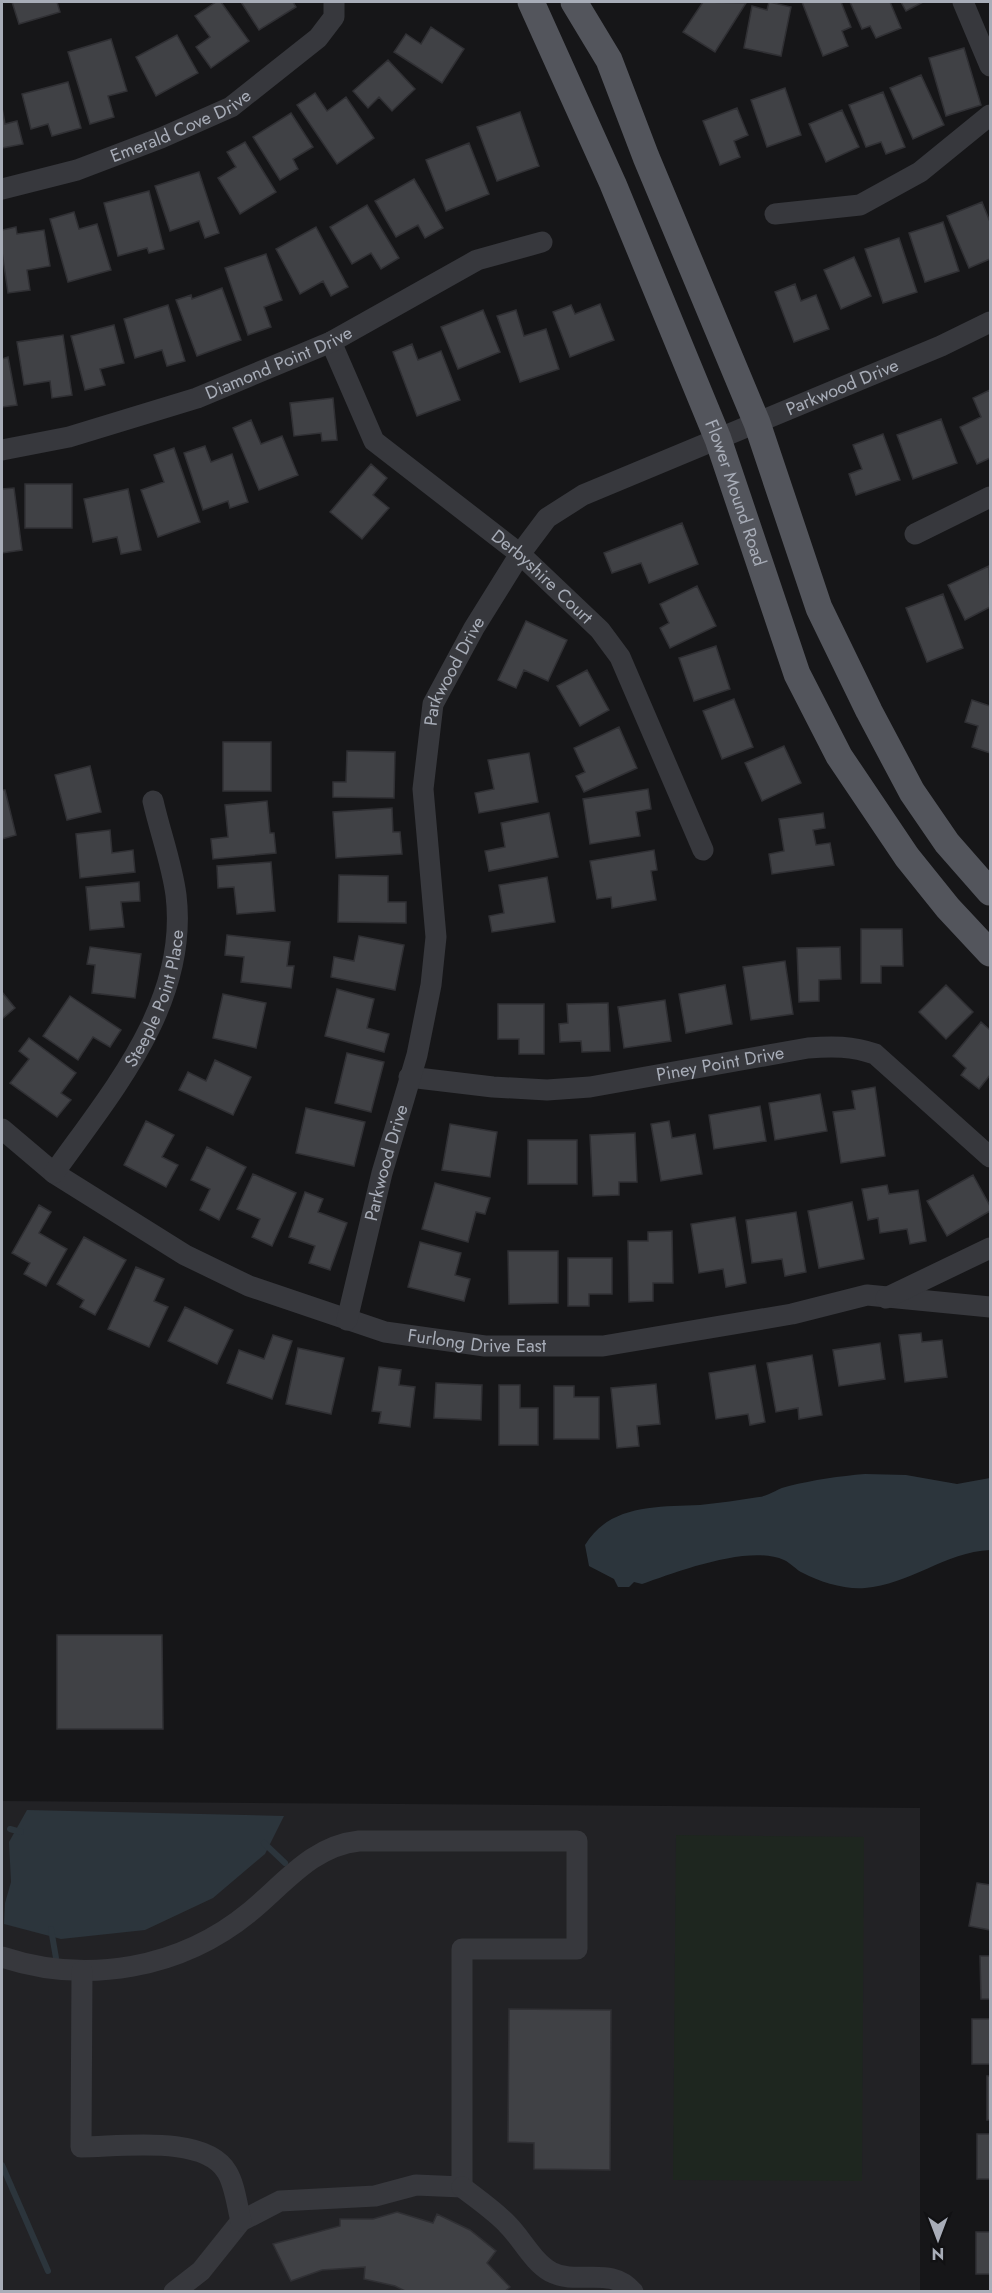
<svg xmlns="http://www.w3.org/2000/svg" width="992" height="2293" font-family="Jost,sans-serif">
	<rect width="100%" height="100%" fill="#161618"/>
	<path fill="#222225" d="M2,1801l918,7v483l-918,1z"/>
	<path fill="#1e261f" d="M676,1835l188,2 -2,344 -189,-1z"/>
	<path fill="#2c353c" d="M865,1474l41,1 51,9 33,-6v72c-44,2 -82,35 -125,38 -19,2 -45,-6 -62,-15 -7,-3 -12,-10 -19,-13 -35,-16 -108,12 -142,24l-8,-2 -5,5h-11l-4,-8 -25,-13 -4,-21c25,-41 72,-38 115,-40 20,-2 39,-5 59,-8 10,-1 19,-9 30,-11 24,-6 51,-10 76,-12z
		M27,1810l257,6 -19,38 -52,44 -68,32 -84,9 -57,-15 1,-21 6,-21 -2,-40z"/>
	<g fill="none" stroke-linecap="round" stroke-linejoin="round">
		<path stroke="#2c353c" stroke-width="6" d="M10,1829l11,3
			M264,1843l21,20
			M51,1929l5,29
			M2,2165l46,106"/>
	</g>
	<path fill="#404145" stroke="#303034" stroke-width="1.5" d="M12,2h45l3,10 -41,12z
		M216,2h5l28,39 -38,27 -15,-21 14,-10 -15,-21z
		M241,2h52l3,5 -37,23z
		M703,2l43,1 -31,49 -32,-20z
		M769,2l22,5 -10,49 -37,-8 8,-42 15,4z
		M802,2h39l10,25 -9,4 6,15 -25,10z
		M850,2h40l11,26 -25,10 -6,-12 -8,3z
		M901,2h22l-17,9z
		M431,27l33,22 -22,34 -48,-31 12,-18 15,10z
		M177,35l21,38 -42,23 -20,-39z
		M111,39l16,52 -19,5 6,21 -24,7 -22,-72z
		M964,48l17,57 -35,11 -17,-58z
		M388,60l27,29 -23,22 -13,-14 -11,11 -15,-17z
		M921,75l23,50 -31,14 -23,-51z
		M68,82l13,46 -29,8 -4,-12 -17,5 -9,-35z
		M785,88l16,47 -34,12 -16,-47z
		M883,92l22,55 -19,7 -5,-12 -15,5 -17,-42z
		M315,93l12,18 19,-14 28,41 -37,26 -40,-59z
		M2,108l3,16 12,-3 6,23 -21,4z
		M737,108l11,27 -14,6 6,16 -20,8 -17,-44z
		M842,110l17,37 -33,15 -17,-38z
		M520,112l19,54 -42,15 -20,-54z
		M291,113l22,34 -20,12 5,10 -18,11 -27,-43z
		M245,142l31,50 -36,22 -22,-36 18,-11 -9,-15z
		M469,143l20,51 -43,17 -20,-51z
		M199,172l20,61 -14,5 -6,-17 -29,10 -15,-45z
		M414,179l29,49 -18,10 -7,-13 -22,12 -21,-36z
		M149,191l15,58 -15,4 -2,-5 -29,8 -14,-53z
		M982,202l8,20v37l-21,9 -22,-52z
		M367,205l32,53 -18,11 -10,-16 -19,11 -22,-37z
		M74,212l5,17 18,-5 14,46 -43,12 -18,-63z
		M943,222l16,49 -34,11 -16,-49z
		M16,227l1,7 27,-4 6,36 -23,4 3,20 -22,3 -6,-41v-22z
		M316,227l32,60 -17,9 -8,-15 -23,13 -24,-45z
		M899,238l18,54 -34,11 -18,-54z
		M266,254l16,46 -18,7 7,20 -23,8 -23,-67z
		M854,257l17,39 -30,13 -17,-39z
		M795,284l6,17 15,-6 13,34 -35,13 -19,-50z
		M222,288l19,52 -44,16 -21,-56 15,-5 1,4z
		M600,304l14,36 -44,17 -17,-45 18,-7 4,9z
		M168,305l17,56 -18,5 -5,-16 -27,8 -11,-39z
		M483,310l17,42 -42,17 -17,-42z
		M516,310l8,26 22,-7 13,40 -39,13 -23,-66z
		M114,325l10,38 -24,6 5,16 -20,5 -14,-54z
		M63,335l9,60 -20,3 -2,-17 -26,4 -7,-43z
		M412,344l6,16 23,-9 19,49 -43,16 -24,-64z
		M8,357l9,48 -15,2v-48z
		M990,390v68l-13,6 -17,-37 21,-10 -8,-19z
		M333,398l4,42 -15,1 -1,-8 -27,3 -4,-33z
		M941,419l16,44 -44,16 -16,-44z
		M251,420l10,24 21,-8 16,39 -39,15 -26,-62z
		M883,434l17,46 -44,15 -7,-21 13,-5 -9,-24z
		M205,446l6,16 21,-8 16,48 -18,6 -2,-7 -25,9 -19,-57z
		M174,448l26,74 -42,15 -17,-47 23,-8 -10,-27z
		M371,464l16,14 -14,17 16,13 -27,31 -32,-27z
		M25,484h47v44h-47z
		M14,488l8,62 -20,3v-64z
		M128,489l13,61 -20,4 -4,-17 -24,5 -9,-43z
		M682,523l16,41 -49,19 -8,-20 -29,10 -8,-20z
		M989,566l1,41 -25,13 -17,-35z
		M697,586l19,40 -46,22 -10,-20 9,-5 -9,-19z
		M943,594l20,54 -36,14 -21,-54z
		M526,621l41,19 -19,41 -24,-11 -8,18 -18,-8z
		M716,646l14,43 -36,12 -15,-43z
		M587,670l22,40 -29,16 -23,-40z
		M734,699l19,48 -31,12 -19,-48z
		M972,700l18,6v47l-18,-6 6,-21 -13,-4z
		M619,727l18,41 -53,24 -8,-16 9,-4 -11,-24z
		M223,742h48v49h-48z
		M784,746l17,37 -39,18 -17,-38z
		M347,751l48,1 -1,46 -61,-1v-15h13z
		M529,753l9,49 -59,11 -4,-20 19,-4 -6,-29z
		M90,766l11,46 -34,8 -12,-45z
		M648,789l3,20 -15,3 4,24 -50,8 -7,-45z
		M2,790h3l11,45 -14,4z
		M267,801l3,32h4l2,20 -63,6 -2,-20 17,-2 -3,-32z
		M392,808l1,24h7l2,22 -66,4 -3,-46z
		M549,813l9,44 -69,14 -4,-20 20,-4 -4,-24z
		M823,813l2,15 -12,2 3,15 14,-2 4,22 -62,9 -3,-20 15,-3 -5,-32z
		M110,830l2,23 21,-3 2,22 -55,6 -4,-44z
		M654,850l3,20 -6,1 5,29 -44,8 -1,-11 -14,2 -7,-38z
		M271,862l4,49 -38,3 -3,-27 -16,1 -1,-22z
		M339,875l49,1v26h18v21l-68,-1z
		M547,877l8,45 -63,10 -3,-16 15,-3 -5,-28z
		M139,882l1,19 -19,1 3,25 -34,3 -4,-43z
		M861,929h41l1,37h-22v17h-20z
		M227,935l63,7 -3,24h7l-3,22 -50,-6 3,-25 -19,-2z
		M359,936l45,9 -9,45 -64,-13 3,-20 20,4z
		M90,947l51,7 -6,44 -43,-5 3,-28 -8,-1z
		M840,947l1,32 -22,1v21l-20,1 -2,-54z
		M785,961l8,53 -42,6 -8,-53z
		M725,985l7,39 -46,9 -7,-39z
		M946,985l27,27 -27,27 -27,-27z
		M337,989l37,10 -7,29 22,6 -5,18 -59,-16z
		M2,992l13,16 -13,11z
		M223,994l43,9 -10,45 -43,-10z
		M70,996l51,34 -11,17 -17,-10 -15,23 -35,-24z
		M665,1000l6,41 -47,7 -6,-41z
		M608,1003l2,48 -28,1 -1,-11 -21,1 -1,-18 9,-1 -1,-19z
		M498,1004h46v50h-25v-15h-21z
		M981,1022l9,8v45l-11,14 -18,-14 5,-7 -13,-12z
		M29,1038l47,35 -15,20 10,7 -14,17 -47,-34 19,-24 -10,-8z
		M347,1053l37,9 -13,50 -36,-9z
		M215,1060l36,17 -18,38 -54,-25 9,-18 18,9z
		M875,1087l10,69 -44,7 -8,-51 22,-3 -3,-18z
		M820,1094l7,37 -52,9 -6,-37z
		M760,1106l6,35 -52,8 -5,-34z
		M306,1108l59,14 -11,44 -58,-13z
		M146,1121l28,14 -12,22 16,8 -12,22 -42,-22z
		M669,1121l3,17 23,-4 7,40 -41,7 -10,-57z
		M450,1124l47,8 -7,45 -48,-7z
		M635,1133l2,49h-18v13l-26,1 -3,-61z
		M528,1140h49v44h-49z
		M207,1147l39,20 -27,53 -19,-10 10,-21 -19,-9z
		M253,1174l43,19 -24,53 -20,-9 8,-18 -23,-10z
		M973,1175l17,31v5l-43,25 -20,-35z
		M435,1183l55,15 -5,16 -9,-2 -8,30 -46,-13z
		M887,1185l2,9 29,-4 8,51 -16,3 -3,-15 -27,4 -2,-15 -10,2 -6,-31z
		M305,1192l18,7 -5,13 29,11 -17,47 -21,-7 6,-17 -26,-9z
		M852,1202l12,57 -45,9 -11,-57z
		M39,1205l12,7 -12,21 28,16 -21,37 -22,-12 6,-11 -18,-10z
		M796,1212l10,60 -21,4 -3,-17 -30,4 -6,-43z
		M735,1217l11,66 -20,4 -3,-18 -24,4 -8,-49z
		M672,1231l1,52h-20v18l-24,1 -1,-61h20v-9z
		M84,1237l42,23 -31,55 -15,-8 4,-7 -27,-16z
		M420,1242l41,11 -6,22 15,4 -6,22 -56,-14z
		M508,1251h50v52l-49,1z
		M568,1258h44v36h-23v12h-21z
		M136,1267l28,12 -10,22 14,6 -19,40 -41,-18z
		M185,1307l48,23 -16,34 -49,-23z
		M921,1333l1,9 20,-2 5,37 -42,5 -6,-47z
		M273,1335l19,6 -20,58 -45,-16 12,-33 25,9z
		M880,1343l5,36 -46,7 -6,-36z
		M298,1348l46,10 -13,56 -45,-10z
		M812,1355l10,60 -23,4 -1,-11 -22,4 -9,-49z
		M755,1365l10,57 -15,3 -2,-11 -32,5 -7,-46z
		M379,1367l22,3 -2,15 16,2 -5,40 -31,-4 2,-11 -9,-1z
		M436,1383l46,2 -1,35 -47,-2z
		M656,1384l4,40 -23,2 2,20 -22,2 -6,-60z
		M499,1385h21v23h18v37h-39z
		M554,1386h20v11h25v42h-45z
		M57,1635h105l1,94h-106z
		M977,1883l13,2v45l-21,-4z
		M980,1956h10v43h-9z
		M509,2009l102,1 -1,160 -76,-1v-26l-26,-1z
		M972,2019h18v45h-18z
		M987,2076h3v44h-3z
		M977,2134h13v45h-13z
		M397,2212l36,11 4,-9 33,16 26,21 -9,12 23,24 -6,5h-97l-12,-6 -31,-7 1,-12 -43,3 -31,11 -18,-37 67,-18v-7h33z
		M976,2232h14v42h-14z"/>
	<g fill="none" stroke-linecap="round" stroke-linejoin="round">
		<g stroke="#37383d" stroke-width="21">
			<path d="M963,2l27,64"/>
			<path id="s1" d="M2,189l75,-19 84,-32 70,-31 87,-69 16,-21v-15"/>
			<path d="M775,214l85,-9 60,-33 70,-57"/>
			<path id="s2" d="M331,342l43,99 146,113 80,76 20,27 83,193"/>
			<path id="s3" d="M2,450l67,-13 128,-39 134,-56 146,-82 65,-18"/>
			<path d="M915,534l75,-37"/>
			<path id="s4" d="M409,1077l84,10 54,3 43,-3 218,-39c24,-2 44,-2 67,6l115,103"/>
			<path id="s5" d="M2,1129l52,44 131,82 64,31 136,46 100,14h118l189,-32 75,-19 123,12"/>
			<path id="s6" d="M54,1173c58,-82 135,-170 122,-278 -4,-31 -16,-63 -23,-94"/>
			<path d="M886,1298l104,-50"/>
			<path id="s7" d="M347,1320l35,-147 35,-118 14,-70 5,-48 -13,-148 10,-85 41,-76 46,-74 27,-36 36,-23 358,-149 49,-24"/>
			<path d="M2,1957c85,28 179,12 249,-46 34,-28 61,-65 108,-70h218v108h-115v238l-46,-2 -41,11 -95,5 -39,20 -40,50 -27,21"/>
			<path d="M82,1971l-1,176c39,0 124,-13 146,25 8,13 10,34 14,49"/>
			<path d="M462,2187c15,12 33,24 46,38 14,14 25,37 43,47 27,14 60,-7 82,20"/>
		</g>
		<g stroke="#53555c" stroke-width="27">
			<path id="s8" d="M531,2l82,182 105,255 79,235 42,82 68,101 41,51 42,45"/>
			<path d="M574,2l35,58 37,97 111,266 62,185 50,103 43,81 35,51 43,49"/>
		</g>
	</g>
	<g text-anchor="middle" stroke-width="4.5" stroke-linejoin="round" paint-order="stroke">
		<g font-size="18" fill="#a8adb8" stroke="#111113">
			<text dy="6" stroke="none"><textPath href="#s1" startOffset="190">Emerald Cove Drive</textPath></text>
			<text dy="6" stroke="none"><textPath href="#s3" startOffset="291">Diamond Point Drive</textPath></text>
			<text dy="6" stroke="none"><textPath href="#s7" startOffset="1170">Parkwood Drive</textPath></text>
			<text dy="6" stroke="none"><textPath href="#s8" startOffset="532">Flower Mound Road</textPath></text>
			<text dy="6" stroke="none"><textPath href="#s2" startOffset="324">Derbyshire Court</textPath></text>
			<text dy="6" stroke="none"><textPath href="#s7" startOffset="666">Parkwood Drive</textPath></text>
			<text dy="6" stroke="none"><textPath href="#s6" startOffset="204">Steeple Point Place</textPath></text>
			<text dy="6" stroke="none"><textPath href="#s4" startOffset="314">Piney Point Drive</textPath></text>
			<text dy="6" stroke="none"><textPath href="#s7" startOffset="162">Parkwood Drive</textPath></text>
			<text dy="6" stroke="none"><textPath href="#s5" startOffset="530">Furlong Drive East</textPath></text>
		</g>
	</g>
	<rect width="992" height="2293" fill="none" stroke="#a8adb8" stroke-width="6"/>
	<g transform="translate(938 2239) rotate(180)" stroke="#111113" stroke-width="4.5" paint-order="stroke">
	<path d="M0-4.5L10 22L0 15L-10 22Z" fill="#a8adb8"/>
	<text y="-9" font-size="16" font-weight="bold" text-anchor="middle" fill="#a8adb8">N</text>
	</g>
</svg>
